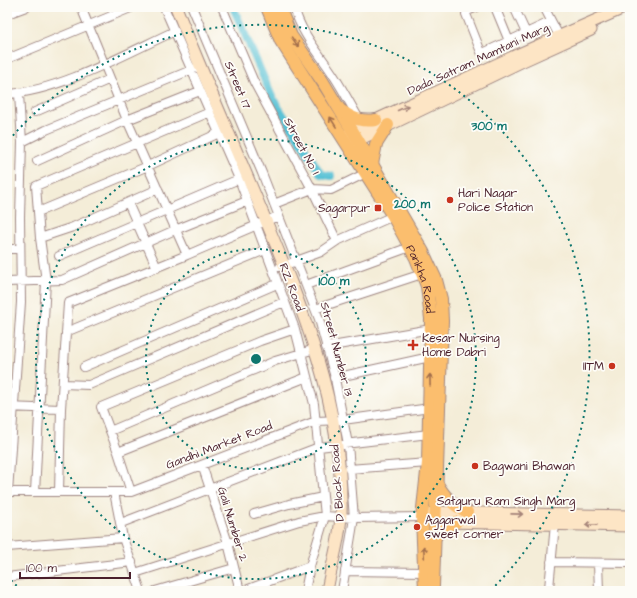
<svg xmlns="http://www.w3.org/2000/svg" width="637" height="598" font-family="'Architects Daughter',sans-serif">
	<rect width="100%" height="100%" fill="#fdfcf7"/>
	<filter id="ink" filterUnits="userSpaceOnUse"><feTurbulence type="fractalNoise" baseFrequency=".025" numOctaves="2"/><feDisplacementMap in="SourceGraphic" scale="8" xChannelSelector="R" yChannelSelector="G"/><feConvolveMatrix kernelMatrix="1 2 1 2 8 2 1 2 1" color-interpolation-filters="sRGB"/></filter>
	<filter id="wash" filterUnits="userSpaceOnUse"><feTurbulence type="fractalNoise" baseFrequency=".012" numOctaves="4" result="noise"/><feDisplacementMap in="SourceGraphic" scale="16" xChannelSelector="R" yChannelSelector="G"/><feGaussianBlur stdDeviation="0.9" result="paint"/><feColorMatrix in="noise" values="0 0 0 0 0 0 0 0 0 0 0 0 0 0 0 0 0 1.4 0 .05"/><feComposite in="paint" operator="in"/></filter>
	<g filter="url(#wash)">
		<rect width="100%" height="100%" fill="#f4edd8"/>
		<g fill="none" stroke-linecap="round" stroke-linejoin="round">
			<path stroke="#5ac2d6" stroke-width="8" d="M233,7l40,92 48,75 10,2"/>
		</g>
	</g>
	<g filter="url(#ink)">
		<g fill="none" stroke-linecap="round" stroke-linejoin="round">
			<g stroke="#9f8682" stroke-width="10">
				<path id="street" d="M164,7l75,172 56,150 19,75 11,112 -15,50 -5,25
					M192,7l70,166 57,146 15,55 14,70 6,74 -12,73
					M222,7l32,75 58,107 25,52 56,-25
					M294,7c7,27 26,47 40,69 9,14 17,29 25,43
					M477,7l-10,4 -1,3 15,38 2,1 26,-12
					M495,7l14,34 41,-19
					M514,7l12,26
					M544,7l15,29
					M7,14l19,-7
					M7,59l126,-52
					M7,94c51,-2 120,-41 168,-63
					M35,112l75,-33
					M22,142l24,-12 150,-62
					M37,161l90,-41 73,-29
					M128,203l29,65
					M274,204l38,-15 19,1 35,-17
					M38,212l110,-46 71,-33
					M40,238l33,-11 85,-38
					M7,249h13
					M187,255l91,-39
					M59,256l180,-77
					M280,267l41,-15 16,-11
					M7,282l55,-2 113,-50 72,-29
					M306,285l104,-38
					M315,309l107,-35
					M66,332l199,-82
					M326,347l105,-18
					M84,367l193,-83
					M334,378l96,-21
					M63,384l26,1 195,-83
					M7,407l54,2
					M110,431l165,-70 40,-12
					M118,452l-17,-45 159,-66 35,-12
					M202,465l26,78 12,48
					M349,469l79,-6
					M7,492h124l185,-71 27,-1 87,-12
					M8,492l13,-190 -1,-85 2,-75 -3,-48
					M35,492l11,-211 -6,-43 -4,-52 174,-74
					M59,492l2,-83 7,-106 119,-48 -60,-135 -46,-113
					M114,492l9,46 18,53
					M131,492l-13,-40 189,-75
					M254,514l35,-10 34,-7
					M121,523l198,-76 110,-13
					M7,547l116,-9
					M551,562l79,1
					M598,563l1,28
					M345,571l80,1
					M135,573l164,-52 26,-5 29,2 68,-1
					M7,577l125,-15
					M155,591l79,-23
					M243,591l67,-25
					M551,591l-2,-3 6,-64"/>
			</g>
			<g stroke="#9f8682" stroke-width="13">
				<path id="secondary" d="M176,7c27,68 57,135 85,202 41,98 83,198 80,306 -1,25 -10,51 -14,76
					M345,136l31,-16 143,-66 107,-47
					M350,144l173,-83 68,-31
					M422,517l14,-5 194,4
					M448,522l182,4"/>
			</g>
			<g stroke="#9f8682" stroke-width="14">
				<g id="primary">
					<path id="s1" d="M267,7l14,34 112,175 23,42 11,28 4,33 -3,144 -6,54 3,74"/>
					<path d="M279,7l12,29 32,46 35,58 65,112 13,28 5,19 1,22 -9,265"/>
					<path d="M342,111c11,8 20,11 34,9"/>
					<path d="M372,164l4,-20 12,-19"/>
					<path d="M437,484c8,14 16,21 30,28"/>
					<path d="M435,537l6,-9 15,-6"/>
				</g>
			</g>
			<use href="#street" stroke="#fff" stroke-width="8"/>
			<use href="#secondary" stroke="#fde5c5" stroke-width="11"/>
			<use href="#primary" stroke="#fbbe6e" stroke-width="12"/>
		</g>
		<defs><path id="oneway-shaft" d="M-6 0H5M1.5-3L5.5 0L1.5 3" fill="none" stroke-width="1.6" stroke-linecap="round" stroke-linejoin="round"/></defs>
		<g stroke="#a26e4c">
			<use href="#oneway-shaft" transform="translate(295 42) rotate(55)"/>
			<use href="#oneway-shaft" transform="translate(333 122) rotate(-122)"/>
			<use href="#oneway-shaft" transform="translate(430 380) rotate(-91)"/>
			<use href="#oneway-shaft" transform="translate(424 552) rotate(-93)"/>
		</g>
		<g stroke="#a48278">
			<use href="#oneway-shaft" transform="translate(403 108) rotate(-24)"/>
			<use href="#oneway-shaft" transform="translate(517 514) rotate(1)"/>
			<use href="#oneway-shaft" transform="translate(591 525) rotate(-179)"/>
		</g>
	</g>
	<g fill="none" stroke="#0f766e" stroke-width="2" stroke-dasharray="2 4">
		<circle cx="256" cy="359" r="110"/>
		<circle cx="256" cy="359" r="220"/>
		<path d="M21 590A330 330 0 0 1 9 578M9 140A330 330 0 1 1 491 590"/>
	</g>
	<g fill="#c8321e" stroke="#fdfcf7" stroke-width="1.5">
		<circle cx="450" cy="200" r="4"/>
		<rect x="374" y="204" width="8" height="8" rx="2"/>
		<path d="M411 339h4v4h4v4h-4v4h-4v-4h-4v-4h4z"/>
		<circle cx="612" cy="366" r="4"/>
		<circle cx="475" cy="466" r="4"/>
		<circle cx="417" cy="527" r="4"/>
	</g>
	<g text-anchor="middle" stroke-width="3.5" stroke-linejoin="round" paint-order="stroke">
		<g font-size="12" fill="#4a1f2b" stroke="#fdfcf7">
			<text transform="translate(478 59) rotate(-25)" y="4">Dada Satram Mamtani Marg</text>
			<text transform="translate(238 85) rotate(67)" y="4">Street 17</text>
			<text transform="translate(302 146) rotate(62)" y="4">Street No 1</text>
			<text dy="4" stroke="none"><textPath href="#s1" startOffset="314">Pankha Road</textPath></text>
			<text transform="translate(292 287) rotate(69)" y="4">RZ Road</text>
			<text transform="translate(337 349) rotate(75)" y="4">Street Number 13</text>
			<text transform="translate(219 445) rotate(-21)" y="4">Gandhi Market Road</text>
			<text transform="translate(337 483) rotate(-94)" y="4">D Block Road</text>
			<text x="506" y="505">Satguru Ram Singh Marg</text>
			<text transform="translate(233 524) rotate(73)" y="4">Gali Number 2</text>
		</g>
		<g font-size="12" fill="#4a1f2b" stroke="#fdfcf7" text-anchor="start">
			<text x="458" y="197">Hari Nagar<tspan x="458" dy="14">Police Station</tspan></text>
			<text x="370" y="212" text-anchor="end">Sagarpur</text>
			<text x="422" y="342">Kesar Nursing<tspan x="422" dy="14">Home Dabri</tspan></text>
			<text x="604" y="370" text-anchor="end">IITM</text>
			<text x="483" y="470">Bagwani Bhawan</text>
			<text x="425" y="524">Aggarwal<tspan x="425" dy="14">sweet corner</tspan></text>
		</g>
	</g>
	<circle cx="256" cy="359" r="6" fill="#0f766e" stroke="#fdfcf7" stroke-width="2"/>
	<g font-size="12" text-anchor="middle" font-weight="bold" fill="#0f766e" stroke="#fdfcf7" stroke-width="3.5" stroke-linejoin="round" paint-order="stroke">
		<text x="489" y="130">300 m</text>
		<text x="412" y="208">200 m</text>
		<text x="334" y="285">100 m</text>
	</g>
	<rect width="637" height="598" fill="none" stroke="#fdfcf7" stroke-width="24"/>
	<path d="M20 572v6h110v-6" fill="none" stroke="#4a1f2b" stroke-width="2"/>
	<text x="26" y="572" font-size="12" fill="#4a1f2b" stroke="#fdfcf7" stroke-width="3" paint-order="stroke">100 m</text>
</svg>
